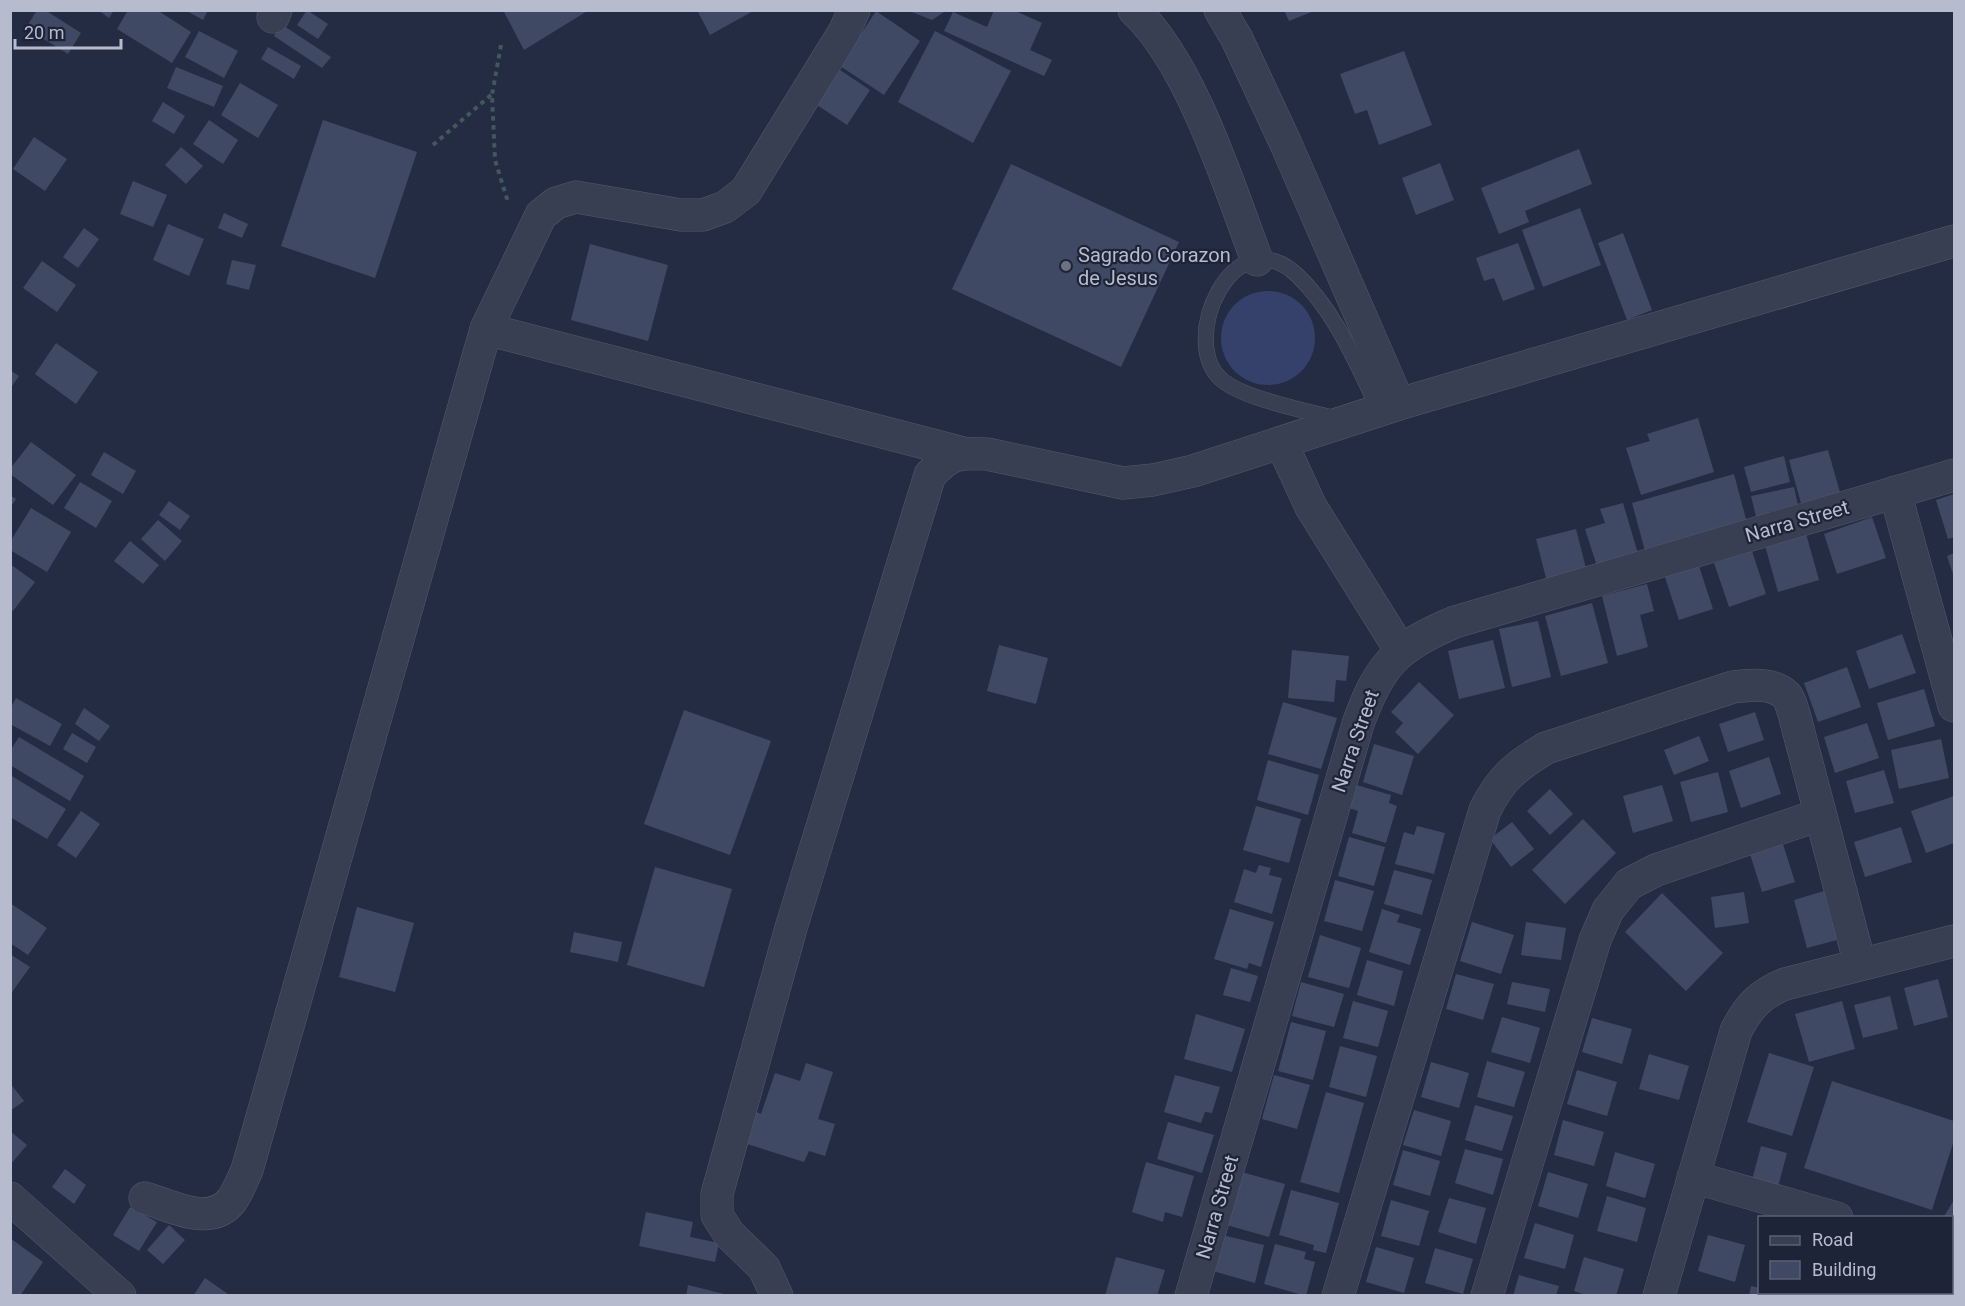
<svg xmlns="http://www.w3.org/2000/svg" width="1965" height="1306" font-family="Roboto,sans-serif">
	<rect width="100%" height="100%" fill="#242c43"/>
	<path fill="#35416a" d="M1221 338a47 47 0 1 1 94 0a47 47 0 1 1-94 0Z"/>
	<path fill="#404964" d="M37,10h8l36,23 -13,21 -42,-26z
		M98,10h16l-5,8z
		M128,10h29l34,22 -19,31 -55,-34z
		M185,10h23l-5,10z
		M307,10l21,14 -10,15 -21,-14z
		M503,10h86l-65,40z
		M697,10h58l-45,25z
		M907,10h40l-15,10z
		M994,10h19l29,13 -12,27 22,10 -8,16 -100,-45 9,-19 34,15z
		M1284,10h30v1l-25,10z
		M876,11l44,30 -36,54 -44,-29z
		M281,24l50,33 -9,11 -48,-32z
		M199,31l39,20 -14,27 -39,-21z
		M935,31l76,40 -38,72 -75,-41z
		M268,47l33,19 -7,13 -33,-20z
		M1404,51l28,74 -53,20 -12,-35 -12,4 -15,-40z
		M176,67l47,19 -9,21 -47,-19z
		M840,70l30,20 -23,35 -30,-20z
		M240,83l38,22 -20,33 -37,-23z
		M163,102l22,14 -11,18 -22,-13z
		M209,120l29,20 -15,24 -30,-20z
		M323,120l94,32 -42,126 -94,-32z
		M34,137l33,22 -22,32 -32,-22z
		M181,147l22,19 -17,18 -21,-19z
		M1579,149l13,35 -67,27 4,11 -30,12 -18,-46z
		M1440,163l14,37 -38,15 -14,-37z
		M1011,164l168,78 -58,125 -169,-78z
		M133,181l34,14 -14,32 -33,-13z
		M1580,208l21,57 -58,22 -21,-57z
		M224,213l24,11 -6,14 -24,-10z
		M168,224l36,15 -15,37 -36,-16z
		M84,228l15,11 -21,29 -15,-11z
		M1623,233l29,77 -25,10 -29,-77z
		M1518,243l17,46 -32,12 -9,-23 -10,3 -8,-23z
		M590,244l78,21 -20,76 -77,-21z
		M232,260l24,5 -7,25 -23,-6z
		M42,261l34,24 -19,27 -34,-24z
		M56,343l42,29 -22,32 -41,-30z
		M10,370l9,6 -9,13z
		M1698,418l16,54 -73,23 -15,-47 24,-7 -3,-7z
		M31,442l45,33 -23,30 -43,-31v-5z
		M1828,450l13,46 -39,11 -13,-47z
		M104,452l32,19 -13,23 -32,-19z
		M1784,456l6,26 -39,10 -7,-25z
		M1734,474l13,49 -102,28 -13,-48z
		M80,482l32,19 -16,27 -32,-20z
		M1794,487l4,18 -29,7 2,10 -13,3 -7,-29z
		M1954,494v43l-6,2 -12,-39z
		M10,495l6,4 -6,9z
		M169,501l21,15 -10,14 -21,-15z
		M1623,503l16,54 -41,12 -13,-40 20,-6 -5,-14z
		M31,508l40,24 -24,40 -37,-22v-8z
		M1872,517l14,41 -49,16 -13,-40z
		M158,520l24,21 -17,20 -24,-22z
		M1576,529l11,43 -40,10 -11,-43z
		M1805,530l14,50 -41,12 -14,-50z
		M130,541l29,24 -16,19 -29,-23z
		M1752,551l14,43 -37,13 -15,-44z
		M1954,553v24l-7,-21z
		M1698,563l15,46 -34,11 -15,-46z
		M10,564l25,18 -22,29 -3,-2z
		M1647,584l7,27 -14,4 8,32 -31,9 -15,-60z
		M1592,603l16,60 -47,13 -16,-60z
		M1538,621l13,56 -39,10 -13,-58z
		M1902,634l14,39 -47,16 -13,-38z
		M1493,640l12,48 -46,11 -11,-48z
		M999,645l49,13 -12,46 -49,-13z
		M1292,650l57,6 -3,25 -10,-1 -2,22 -46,-4z
		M1847,667l14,40 -43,15 -14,-39z
		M1419,682l35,33 -36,39 -23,-22 8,-9 -12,-11z
		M1924,689l11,37 -47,14 -11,-37z
		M16,698l46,26 -12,22 -40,-22v-15z
		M1283,702l54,16 -16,51 -53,-15z
		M84,708l26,18 -11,15 -24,-17z
		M684,710l87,31 -41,114 -86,-31z
		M1755,712l9,28 -36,12 -9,-28z
		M1867,723l12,35 -44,15 -11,-36z
		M72,733l24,14 -9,16 -24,-14z
		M1699,736l10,25 -35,14 -10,-25z
		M19,737l65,39 -14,25 -60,-36v-14z
		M1941,739l8,39 -50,11 -8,-39z
		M1374,744l40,12 -12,39 -39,-13z
		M1769,757l12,37 -40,14 -12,-37z
		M1268,760l51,15 -11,40 -51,-15z
		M1884,770l10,33 -39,10 -9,-32z
		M1718,772l10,40 -37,10 -11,-40z
		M10,775l56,34 -19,30 -37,-22z
		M1353,784l38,11 -2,8 8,3 -11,37 -34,-10 6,-22 -12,-4z
		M1662,785l11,36 -40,12 -10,-37z
		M1550,789l23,25 -23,21 -23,-24z
		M1954,796v47l-28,10 -15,-42z
		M1256,806l45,13 -12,44 -46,-13z
		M81,811l19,13 -24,34 -19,-13z
		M1583,819l33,34 -51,51 -33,-34z
		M1512,822l22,27 -23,18 -21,-28z
		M1417,826l28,7 -11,41 -39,-10 9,-32 10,3z
		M1901,827l11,35 -47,15 -11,-35z
		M1349,837l36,10 -11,39 -36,-10z
		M1782,841l13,41 -33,10 -13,-41z
		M1259,865l12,3 -2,7 13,3 -10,36 -38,-12 10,-33 12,4z
		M655,867l77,22 -28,98 -77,-22z
		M1394,870l38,10 -10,35 -38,-11z
		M1335,880l39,11 -12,40 -38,-10z
		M1824,891l13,49 -30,8 -13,-48z
		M1744,892l5,31 -34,5 -4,-31z
		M1662,893l61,60 -37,38 -61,-59z
		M10,903l37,25 -19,27 -18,-12z
		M357,907l57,16 -19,69 -56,-15z
		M1230,909l44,13 -13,45 -12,-4 -2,6 -33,-10z
		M1382,909l18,6 -3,7 24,7 -11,36 -41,-13z
		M1472,922l42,13 -13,39 -41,-13z
		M1526,922l40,6 -5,32 -40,-5z
		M574,932l48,10 -4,20 -48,-10z
		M1320,935l41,13 -12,40 -41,-11z
		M10,954l20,13 -20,28z
		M1367,960l36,11 -9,35 -37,-11z
		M1231,968l27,8 -8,26 -27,-7z
		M1456,974l38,10 -11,36 -37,-11z
		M1938,979l10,38 -34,9 -10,-38z
		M1301,982l43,12 -10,33 -42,-11z
		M1512,982l38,7 -5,23 -38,-8z
		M1890,996l8,33 -35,9 -9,-33z
		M1353,1001l35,10 -10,36 -35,-9z
		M1842,1001l13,48 -46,13 -14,-48z
		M1196,1014l49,15 -13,43 -48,-13z
		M1502,1017l38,11 -10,35 -39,-11z
		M1592,1018l40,11 -10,35 -40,-12z
		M1291,1022l35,9 -13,49 -35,-9z
		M1340,1046l37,10 -11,41 -37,-10z
		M1769,1053l45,14 -22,69 -45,-14z
		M1649,1054l40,12 -10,34 -40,-11z
		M1487,1061l38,11 -11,35 -37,-10z
		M1431,1062l38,11 -10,35 -38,-11z
		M806,1063l27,9 -15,47 17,5 -10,32 -16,-5 -5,11 -60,-19 10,-32 7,3 14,-41 25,8z
		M1577,1070l40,12 -10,34 -40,-12z
		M1175,1075l45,12 -8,26 -7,-1 -4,11 -37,-11z
		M1274,1075l36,10 -13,44 -35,-10z
		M1832,1081l122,40v19l-22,70 -128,-42z
		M10,1083l14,18 -14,10z
		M1326,1092l38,11 -25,90 -39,-11z
		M1475,1105l38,11 -11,35 -37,-11z
		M1414,1110l37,11 -10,35 -38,-11z
		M1563,1120l41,12 -10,34 -40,-11z
		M1168,1122l46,13 -12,38 -45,-14z
		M10,1131l17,14 -17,20z
		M1761,1146l26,7 -9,34 -26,-7z
		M1465,1149l38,10 -10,36 -38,-12z
		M1403,1150l37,11 -10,35 -37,-11z
		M1615,1152l40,12 -10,34 -39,-12z
		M1146,1162l48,14 -12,41 -17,-5 -2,10 -31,-10z
		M65,1169l21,16 -12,19 -22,-17z
		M1238,1171l47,13 -16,53 -46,-13z
		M1548,1172l40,12 -10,34 -40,-12z
		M1291,1190l48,13 -13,50 -13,-3 1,-5 -35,-10z
		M1607,1196l39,12 -9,34 -40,-11z
		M1449,1198l37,10 -10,36 -38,-12z
		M1391,1200l38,11 -10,35 -38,-10z
		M1954,1200v46l-2,-2v-26h-9z
		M130,1207l27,15 -18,29 -26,-16z
		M646,1212l47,10 -3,15 29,6 -4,19 -76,-16z
		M1535,1223l39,12 -9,34 -41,-11z
		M169,1225l16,15 -22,24 -16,-14z
		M1222,1235l42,10 -9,38 -42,-12z
		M1708,1235l37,10 -10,37 -37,-11z
		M10,1238l33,24 -23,34h-10z
		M1275,1244l31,8 -2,7 11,3 -9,34 -42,-12z
		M1376,1247l38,11 -10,35 -38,-11z
		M1435,1248l38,11 -10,35 -38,-11z
		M1116,1257l49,13 -8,26h-52z
		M1584,1257l40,12 -8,27h-27l-15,-5z
		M1519,1275l40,11 -3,10h-43z
		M205,1278l23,16 -1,2h-34z
		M688,1285l36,9v2h-38z
		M1751,1286l9,2v4l21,4h-32z
		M1864,1292h52l-2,4h-51z"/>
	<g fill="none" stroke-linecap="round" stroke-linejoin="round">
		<g stroke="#545a6d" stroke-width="16">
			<path id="service" d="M1338,419c-30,-8 -94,-20 -116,-39 -45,-38 11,-164 75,-105 39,37 59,88 82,135"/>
		</g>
		<g stroke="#545a6d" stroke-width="33">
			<path id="minor" d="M1134,10c57,53 95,176 123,250
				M1220,10l17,29 49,105 113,260 555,-163
				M273,17l3,-7
				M486,329l481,125
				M1281,442l30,65 90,144
				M1895,492l59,214
				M1693,1177l144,41
				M10,1198l110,98
				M145,1198c27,8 66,30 87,2 6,-9 11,-21 15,-30l239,-841 55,-114 15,-12 20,-6 105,18h22l22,-8 21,-16 98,-159 10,-22
				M1952,1273l2,3
				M777,1296l-13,-28 -35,-34 -12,-19v-21l74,-266 139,-453c21,-22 27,-22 57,-21l136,29 30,-3 40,-9 206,-67
				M1191,1296l167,-572c21,-59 39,-78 97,-102l499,-147
				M1338,1296l147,-486c16,-32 31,-44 61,-62l187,-61c16,-2 39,-5 53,8 4,4 6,13 8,19l66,250
				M1487,1296l108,-356 13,-30 21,-26 27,-14 163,-55
				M1659,1296l77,-265c12,-24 24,-37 49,-47l169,-43
				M1829,1296l1,-4"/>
		</g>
		<path stroke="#42575e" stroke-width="4" stroke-dasharray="4.5 4.5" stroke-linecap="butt" d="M501,45l-9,50 3,65 13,42
			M433,145l58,-50"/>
		<use href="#service" stroke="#393f53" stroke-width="15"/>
		<use href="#minor" stroke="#393f53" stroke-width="32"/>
	</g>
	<circle fill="#6b7280" stroke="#1e2438" stroke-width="2" cx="1066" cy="266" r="6"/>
	<g text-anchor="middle" stroke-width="4.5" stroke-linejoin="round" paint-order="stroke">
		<g font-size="20" fill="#b6bbcd" stroke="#1e2438" text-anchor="start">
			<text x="1078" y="262">Sagrado Corazon<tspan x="1078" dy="23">de Jesus</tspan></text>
		</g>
		<g font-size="20" fill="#b6bbcd" stroke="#1e2438">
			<text transform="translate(1797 521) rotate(-16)" y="7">Narra Street</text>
			<text transform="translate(1355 741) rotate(-71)" y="7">Narra Street</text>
			<text transform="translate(1217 1207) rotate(-74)" y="7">Narra Street</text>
		</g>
	</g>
	<rect width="1965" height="1306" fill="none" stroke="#b6bbcd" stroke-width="24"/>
	<rect x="1758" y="1216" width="195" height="78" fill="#1e2438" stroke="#5b6074" stroke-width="1.5"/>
	<rect x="1770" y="1236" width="30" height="9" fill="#393f53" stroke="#5b6074" stroke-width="1.5"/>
	<text x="1812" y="1246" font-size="18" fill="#b6bbcd">Road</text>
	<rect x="1770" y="1261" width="30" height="18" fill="#404964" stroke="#5b6074" stroke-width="1.5"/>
	<text x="1812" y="1276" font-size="18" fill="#b6bbcd">Building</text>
	<path d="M15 39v9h106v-9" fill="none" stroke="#b6bbcd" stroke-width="3"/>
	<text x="24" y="39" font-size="18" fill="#b6bbcd" stroke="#1e2438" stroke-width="4.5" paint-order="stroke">20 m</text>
</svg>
